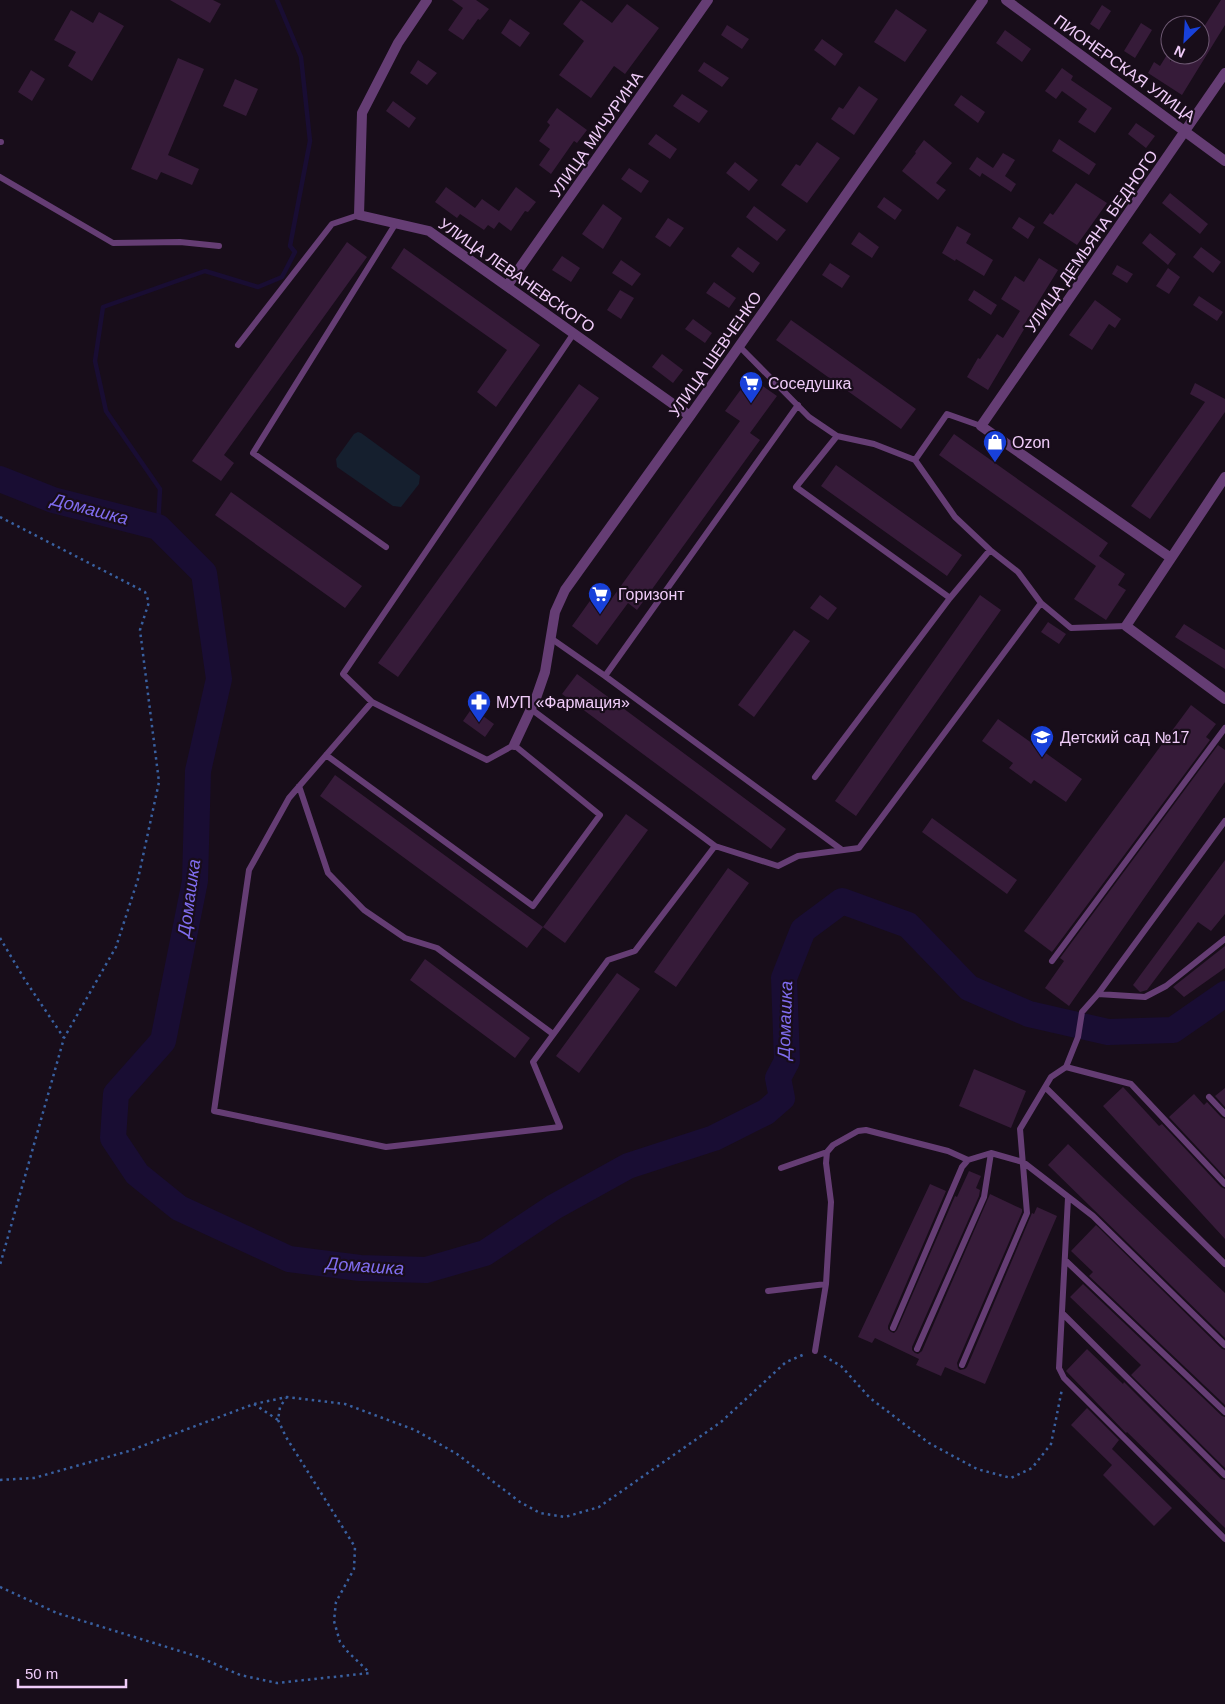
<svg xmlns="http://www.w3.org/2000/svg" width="1225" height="1704" font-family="Helvetica,sans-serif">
	<rect width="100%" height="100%" fill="#180d1a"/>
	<path fill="#151f2e" d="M358,432l3,1 59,43 -1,8 -18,23 -8,-1 -56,-39 -1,-8 18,-25z"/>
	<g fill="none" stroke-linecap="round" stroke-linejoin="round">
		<path stroke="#190d33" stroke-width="4.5" d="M158,527l2,-38 -54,-78 -11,-50 8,-54 102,-36 53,16 24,-10 13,-25 -5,-6 20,-105 -9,-84 -24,-57"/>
		<path stroke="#190d33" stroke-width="26" d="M0,479l53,21 105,27 46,46 15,106 -21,92 -3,110 -32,160 -47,53 -3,44 24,36 42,34 110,51 71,9 66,2 59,-17 69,-46 74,-41 86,-28 52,-26 16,-14 -4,-20 9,-17 -3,-83 19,-48 39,-29 66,24 61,63 60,26 79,18 65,-2 52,-36"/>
	</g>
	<path fill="#361b39" d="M170,0h43l8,4 -11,19z
		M452,0h24l13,9 -9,11 -2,-1 -15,21 -15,-10 15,-22z
		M581,0l31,23 15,-19 32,24 -34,46 -11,-8 -23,32 -32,-23 25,-34 -21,-17z
		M1221,0h4v25l-43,70 -34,-22 6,-11 6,4 10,-16v12l5,-7h25v-22z
		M1102,5l9,6 -12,19 -9,-6z
		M896,9l31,21 -22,32 -31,-20z
		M71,10l22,13 6,-11 25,14 -32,55 -24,-15 8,-14 -22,-12z
		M510,19l20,14 -10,14 -19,-14z
		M1141,23l11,7 -17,28 -11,-7z
		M727,25l22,14 -7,10 -21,-14z
		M1005,30l26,19 -9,13 -26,-19z
		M822,39l21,15 -8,12 -21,-16z
		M178,58l26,11 -36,86 31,14 -7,16 -31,-13 -4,8 -26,-11z
		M418,60l19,13 -10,12 -17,-12z
		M704,62l25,16 -7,9 -24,-16z
		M1062,68l11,8 -2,4 41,28 -17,25 -17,-11 9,-13 -25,-18 -6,8 -11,-8z
		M31,70l14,9 -13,22 -14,-9z
		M235,79l23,10 -12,27 -23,-10z
		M859,86l19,13 -24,36 -23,-16 8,-12 4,2z
		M682,94l26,17 -9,12 -26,-17z
		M961,95l24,17 -7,11 -24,-18z
		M393,101l23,17 -7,10 -23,-17z
		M557,108l30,22 -10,13 -3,-2 -23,33 -12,-9 11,-16 -11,-8 11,-16 -3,-3z
		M1136,123l19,13 -9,12 -18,-14z
		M656,134l21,15 -7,10 -22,-15z
		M1059,139l37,25 -7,11 -37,-24z
		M924,140l28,23 -16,20 10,7 -8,10 -36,-29 14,-18 -1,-1z
		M817,142l23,16 -33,45 -26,-18 15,-21 4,2z
		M1003,153l12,7 -10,16 11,8 -5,8 -29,-19 -2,4 -11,-8 8,-12 16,11z
		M735,162l23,18 -9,11 -23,-18z
		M629,168l20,13 -8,12 -20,-14z
		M1076,183l31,20 -30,42 -34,-22 7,-10 3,2z
		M446,187l29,21 7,-9 17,12 17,-24 20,15 -8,10 -3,-1 -14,20 -12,-9 -5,7 -6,-4 -4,5 -24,-16 -3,4 -22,-16z
		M1170,193l38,31 -8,10 -38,-31z
		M884,197l18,13 -7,10 -18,-13z
		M603,204l19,14 -19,31 -21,-15z
		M754,206l32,24 -9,11 -31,-24z
		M1019,217l16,10 -7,12 -16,-11z
		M668,218l16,10 -14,19 -15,-10z
		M957,226l14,8 -5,9 27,17 -9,16 -28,-17 -1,2 -13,-8z
		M859,232l20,15 -7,11 -21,-14z
		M1150,233l26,21 -8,11 -26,-22z
		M347,242l20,15 -143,198 10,8 -13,18 -29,-20z
		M738,247l22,16 -7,10 -22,-17z
		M1201,247l20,15 -8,11 -20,-16z
		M404,248l136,97 -44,62 -19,-15 30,-42 -116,-82z
		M562,256l18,12 -9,14 -19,-12z
		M1039,258l19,12 -34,55 2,1 -38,64 -21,-13 11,-19 2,1 17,-25 6,4 17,-27 -19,-12 14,-23 9,6z
		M621,260l20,14 -9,12 -20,-13z
		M830,263l20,13 -8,12 -20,-13z
		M1117,265l16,9 -6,9 -15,-9z
		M1168,268l12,9 -11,17 -13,-8z
		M714,282l22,16 -7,10 -23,-15z
		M620,290l14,8 -13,21 -14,-9z
		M974,290l23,15 -6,10 -23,-15z
		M1199,296l24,16 -6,9 -24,-16z
		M1095,300l26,19 -6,9 -6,-4 -17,26 -23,-15z
		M693,319l19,14 -7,10 -20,-14z
		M791,320l125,89 -15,20 -125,-89z
		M662,354l21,16 -10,13 -21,-16z
		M750,377l27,19 -27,37 10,7 -123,170 -9,-7 -31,42 -25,-19 25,-35 13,10 130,-180 -15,-10z
		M1195,383l30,16v13l-75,107 -19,-13 74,-104 -15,-8z
		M579,384l20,14 -201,279 -20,-14z
		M954,434l154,109 -9,13 26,18 -7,11 8,5 -20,30 -32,-21 22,-33 -157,-111z
		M836,465l126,90 -15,21 -126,-90z
		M231,492l131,94 -17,22 -130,-93z
		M820,595l17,13 -9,12 -18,-12z
		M980,595l21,15 -145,206 -21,-15z
		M1048,622l18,12 -7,10 -18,-12z
		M1184,624l41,26v19l-50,-32z
		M794,630l16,11 -56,76 -16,-12z
		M577,674l209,155 -15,20 -209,-155z
		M1191,705l25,19 -10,13 4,3 -158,212 -28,-21z
		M472,708l22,16 -9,13 -22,-16z
		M998,719l84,60 -16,23 -32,-22 -3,4 -22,-16 4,-5 -31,-22z
		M1218,745l7,5v32l-156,224 -24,-18 19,-27 -4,-3z
		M335,775l208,152 -16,21 -207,-152z
		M626,814l22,16 -83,113 -22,-16z
		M932,818l85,62 -10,14 -85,-62z
		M1225,860v54l-14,17 -13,-9 -51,68 -7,2 -7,-7z
		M728,868l21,15 -73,104 -22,-15z
		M1225,946v22l-41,29 -11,-10z
		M425,959l105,79 -15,20 -105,-78z
		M617,973l23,16 -61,84 -23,-17z
		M974,1069l52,22 -15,37 -52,-22z
		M1123,1087l36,39 3,-2 59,63 4,2v50l-122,-133z
		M1225,1088v19l-10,-11z
		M1194,1094l10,11 3,-3 14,15 4,2v58l-56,-60z
		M1068,1144l157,149v45l-177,-173z
		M969,1171l12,5 -5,12 4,2 -1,6 -67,151v3l3,3 3,1 4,-3 68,-157 32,15v3l-65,151 1,5 2,2 5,-1 2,-2 65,-154 2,1 3,-7 20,9 -72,168 -40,-17 -4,9 -25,-11 3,-6 -44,-21 -3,5 -14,-6 72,-153 16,7 -58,135v3l3,3 3,1 3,-3 58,-134 2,1z
		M1096,1225l126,124 3,1v55l-136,-129 4,-4 -22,-21z
		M1083,1284l139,132 3,1v51l-94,-93 10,-10 -71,-68z
		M1087,1349l36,35 1,-2 97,97 4,1v48l-98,-96 -1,1 -59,-61 -1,-1z
		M1087,1408l32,32 -7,9 60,59 -18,18 -51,-51 9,-10 -41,-40z"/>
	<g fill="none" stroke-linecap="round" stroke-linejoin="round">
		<path stroke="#3960a0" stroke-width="2.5" stroke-dasharray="2.5 4" stroke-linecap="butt" d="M0,517l145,75 4,10 -9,28 19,152 -21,97 -22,68 -52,91
			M0,938l25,42 39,58 -64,227
			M824,1356l17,10 29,32 59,45 48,26 34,9 21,-10 19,-24 11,-55
			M254,1404l24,16 2,-13 6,-9
			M278,1420l8,17 69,110 -1,22 -18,33 -2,19 6,21 8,10 22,21
			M0,1480l34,-2 95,-27 125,-47 33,-7 58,7 70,26 42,24 63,48 20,11 25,4 34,-10 122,-85 65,-60 19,-8
			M0,1587l57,26 142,44 41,18 37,8 93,-10"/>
		<path stroke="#653d74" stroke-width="6" d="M0,142h1
			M0,177l113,66 67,-1 39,4
			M238,345l94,-121 27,-9
			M739,346l70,71 28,19 37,8 41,16 40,57 35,33 28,22 23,31
			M798,405l-193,271 237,174
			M915,460l32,-46 34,12
			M386,547l-133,-94 143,-230
			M950,598l40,-48
			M552,639l53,37
			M372,702l-83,96 -40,72 -35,241 172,36 174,-20 -27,-65 75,-102 27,-9 80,-105 -184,-137
			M326,755l207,151 67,-91 -86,-70 -27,15 -115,-58 -29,-28 231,-341
			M815,777l135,-179 -154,-111 41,-51
			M299,786l29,87 36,37 41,28 32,10 116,86
			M715,846l63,20 20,-10 61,-8 182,-245 30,25 55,-2
			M1052,961l173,-233
			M1098,994l47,3 21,-11 59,-47
			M1066,1067l65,17 94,100
			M1045,1087l180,177
			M1209,1097l16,17
			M781,1168l46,-16
			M1068,1198l-9,170 5,10 161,161
			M1065,1260l160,152
			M768,1291l58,-7
			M1062,1313l163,162
			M893,1328l69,-161 6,-7 23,-7 32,9 70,54 132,129
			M917,1349l67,-152 7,-44
			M815,1351l11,-67 5,-82 -5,-39 1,-11 6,-7 25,-14 8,-1 82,21 20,9
			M962,1365l65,-152 -7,-84 31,-52 15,-10 12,-30 4,-25 16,-18 127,-173"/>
		<path stroke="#653d74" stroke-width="10" d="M427,0l-29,43 -36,70 -3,102 70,16 261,185
			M1006,0l219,161
			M507,286l201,-286
			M1225,477l-99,149 99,73
			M1171,558l-190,-132 244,-353
			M514,745l22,-47 9,-26 10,-60 10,-22 125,-174 293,-416"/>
	</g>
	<defs>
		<g id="supermarket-pin" transform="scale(1.25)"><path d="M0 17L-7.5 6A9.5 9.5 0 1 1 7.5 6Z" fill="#1841da" stroke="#180d1a"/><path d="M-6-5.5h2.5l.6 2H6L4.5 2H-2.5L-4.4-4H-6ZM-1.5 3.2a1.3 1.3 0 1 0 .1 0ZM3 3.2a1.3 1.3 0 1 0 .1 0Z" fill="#fff"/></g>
		<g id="shop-pin" transform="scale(1.25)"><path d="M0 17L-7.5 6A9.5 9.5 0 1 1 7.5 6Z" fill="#1841da" stroke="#180d1a"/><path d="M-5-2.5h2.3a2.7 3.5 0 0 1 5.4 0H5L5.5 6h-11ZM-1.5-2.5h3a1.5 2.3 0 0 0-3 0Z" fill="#fff"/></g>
		<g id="pharmacy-pin" transform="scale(1.25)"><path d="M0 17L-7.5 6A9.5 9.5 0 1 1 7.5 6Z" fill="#1841da" stroke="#180d1a"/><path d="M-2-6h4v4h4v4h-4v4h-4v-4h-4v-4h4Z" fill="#fff"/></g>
		<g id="school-pin" transform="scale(1.25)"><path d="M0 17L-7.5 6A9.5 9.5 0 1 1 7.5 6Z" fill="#1841da" stroke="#180d1a"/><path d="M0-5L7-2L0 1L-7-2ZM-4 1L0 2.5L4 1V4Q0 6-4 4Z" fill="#fff"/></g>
	</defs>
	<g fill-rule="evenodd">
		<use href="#supermarket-pin" x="751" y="383"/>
		<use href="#shop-pin" x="995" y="442"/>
		<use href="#supermarket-pin" x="600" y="594"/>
		<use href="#pharmacy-pin" x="479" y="702"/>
		<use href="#school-pin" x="1042" y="737"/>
	</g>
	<g text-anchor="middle" stroke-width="4.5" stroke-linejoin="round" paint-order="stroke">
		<g font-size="16" fill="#f0ccf9" stroke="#180d1a">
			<text transform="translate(1125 68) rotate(36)" y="6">ПИОНЕРСКАЯ УЛИЦА</text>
			<text transform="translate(596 134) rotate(-55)" y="6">УЛИЦА МИЧУРИНА</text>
			<text transform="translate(1091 241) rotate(-55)" y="6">УЛИЦА ДЕМЬЯНА БЕДНОГО</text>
			<text transform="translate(517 275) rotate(35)" y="6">УЛИЦА ЛЕВАНЕВСКОГО</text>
			<text transform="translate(715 354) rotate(-55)" y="6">УЛИЦА ШЕВЧЕНКО</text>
		</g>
		<g font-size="16" fill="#f0ccf9" stroke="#180d1a" text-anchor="start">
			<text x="768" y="389">Соседушка</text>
			<text x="1012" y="448">Ozon</text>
			<text x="618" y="600">Горизонт</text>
			<text x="496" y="708">МУП «Фармация»</text>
			<text x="1060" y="743">Детский сад №17</text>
		</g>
		<g font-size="18" font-style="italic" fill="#806def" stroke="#180d1a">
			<text transform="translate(90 509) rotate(15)" y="6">Домашка</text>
			<text transform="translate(189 898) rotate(-82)" y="6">Домашка</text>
			<text transform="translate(785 1020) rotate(-88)" y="6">Домашка</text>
			<text transform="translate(365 1266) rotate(4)" y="6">Домашка</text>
		</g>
	</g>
	<g transform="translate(1185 40) rotate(205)"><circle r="24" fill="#180d1a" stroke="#6e5973"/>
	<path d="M0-4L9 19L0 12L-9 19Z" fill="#1841da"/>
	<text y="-8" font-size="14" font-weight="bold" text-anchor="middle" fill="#f0ccf9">N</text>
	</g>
	<path d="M18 1679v8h108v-8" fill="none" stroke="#f0ccf9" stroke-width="2.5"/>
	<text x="25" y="1679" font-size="15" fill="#f0ccf9" stroke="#180d1a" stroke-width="4" paint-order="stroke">50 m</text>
</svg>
